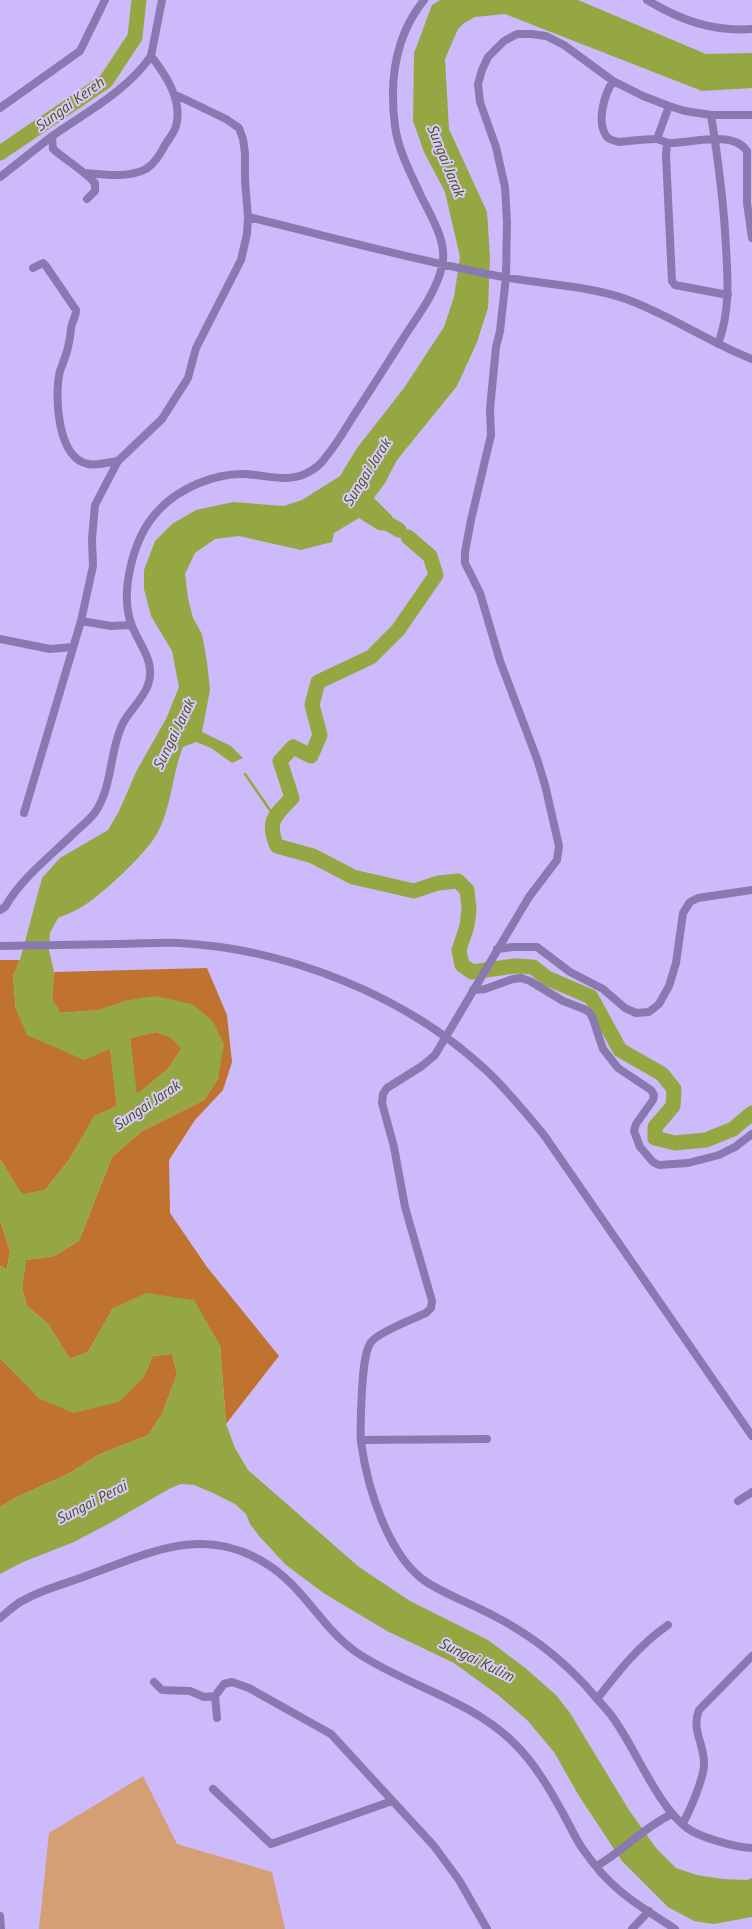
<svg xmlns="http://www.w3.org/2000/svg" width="752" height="1929" font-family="'PT Sans',sans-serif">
	<rect width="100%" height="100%" fill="#cdbafa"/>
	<path fill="#d59e74" d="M143,1776l34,68 95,28 13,57h-246l10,-96z"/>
	<path fill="#c0732f" d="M0,960h20l-7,16 3,34 94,38 7,58 -23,11 -25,43 -24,30 -23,5 -22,-36z
		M207,968l20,47 5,47 -9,28 -28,30 -26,40 1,53 37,54 72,89 -53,68 -6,-79 -107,-37 -25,44 -18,7 -22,-35 -21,-18 -5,-17 4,-29 28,-4 25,-15 33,-84 30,-26 62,-31 14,-21 -89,-79 -30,10 -39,3 -8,-14 2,-27z
		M156,1032l14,5 12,11 -14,21 -32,26 -6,-57z
		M0,1220l10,31 -3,18 -7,-3z
		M172,1354l5,20 -15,40 -14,21 -50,20 -28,18 -55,25 -15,9v-149l40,41 103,-21 10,-22z"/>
	<path fill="#95a743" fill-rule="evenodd" d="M440,0h138l128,54 46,-1v35l-50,3 -197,-77 -30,3 -11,6 -6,6 -13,30 4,70 38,83 3,45 -2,51 -11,34 -20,44 -60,74 -12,23 -11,15 18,18 -5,15 -9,-1 -19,-12 -25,15 -2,9 -31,8 -62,-14 -24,3 -20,14 -10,21 3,24 5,20 9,16 5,28 3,28 -8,42 29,14 12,12 -11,5 -21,-15 -15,-6 -13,5c-11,27 -11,58 -25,85 -9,19 -59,66 -78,76 -7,4 -15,7 -22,10l-8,15 -1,17 5,22 -2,27 8,14 39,-3 30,-10 26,-4 37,8 21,17 11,23 -6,35 -14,21 -62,31 -30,26 -33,84 -25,15 -28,4 -4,29 5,17 21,18 22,35 18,-7 25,-44 33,-15 48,7 26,45 6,79 9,24 13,22 111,97 51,34 78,39 36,27 32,28 14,18 59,97 27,38 20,20 21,7 25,4 25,1 5,-2v39l-38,7 -20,-3 -26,-14 -46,-46 -43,-65 -25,-44 -27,-32 -29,-25 -44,-32 -67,-32 -62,-37 -39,-29 -27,-29 -9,-12 -4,-10 -11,-10 -22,-11 -19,-8 -13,-1 -12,5 -59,34 -36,19 -51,20 -23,12v-67l15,-9 55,-25 28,-18 50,-20 14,-21 15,-40 -5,-20 -19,2 -10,22 -24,24 -45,11 -34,-14 -40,-41v-92l7,3 3,-18 -10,-31v-61l22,35 23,-4 24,-30 25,-44 23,-10 -7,-57 -26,11 -57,-25 -11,-25 -3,-34 7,-16 22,-82 18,-20 48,-28 11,-19 18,-41 29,-51 13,-32 -7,-36 -21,-35 -7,-27v-19l11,-29 17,-17 24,-14 37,-8 51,4 18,-6 38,-24 17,-28 47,-60 40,-61 10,-30 6,-40 -15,-65 -21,-40 -11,-31 1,-68 18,-48zM156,1032l14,5 11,11 -13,21 -31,25 -7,-56z"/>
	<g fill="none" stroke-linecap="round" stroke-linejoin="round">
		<path stroke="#95a743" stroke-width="2.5" d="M245,774l29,42"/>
		<path stroke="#95a743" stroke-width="15" d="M0,153l106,-72 29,-44 4,-37
			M372,514l27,16
			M408,537l22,19 6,19 -38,55 -27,27 -53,25 -6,23 8,30 -9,21 -18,-9 -13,14 12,37c-17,17 -26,24 -15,48l36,10 40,21 61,14 24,-8 20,-2 9,9 2,19 -2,17 -8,24 3,15 10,7 42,-6 19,1 14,11 44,19 29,53 42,24 12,15 -1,17 -18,21v11l20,5 31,-3 27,-11 19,-16"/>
		<path stroke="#8a79b0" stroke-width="8" d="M647,0c33,20 66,32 105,29
			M613,81c-9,14 -17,42 -6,56 3,3 8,4 12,5 12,-1 25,-3 37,-3 4,0 8,3 12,4 21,1 65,-14 79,8v52l5,35
			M0,108l80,-57 25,-51
			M711,115c7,44 13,88 15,133 2,33 4,64 -8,96
			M752,115h-41l-26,-4 -16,-5 -26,-10 -30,-15 -49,-36 -18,-9 -15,-2h-14l-13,7 -16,16 -6,13 -4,14 2,18 16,45 9,40 2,35 -1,55 -6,54 -4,16 -6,62 1,26 -20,85 -6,32v11l15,30 20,68 37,98 8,26 14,61 -2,14 -28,37 -94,158 -13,11 -35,22 -4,6 -1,9 12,44 11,60 27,94 -1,7 -5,5c-13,6 -45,18 -54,28 -10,10 -10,55 -11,70 0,10 -1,21 0,31 6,44 27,116 67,141 21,13 46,22 68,34 33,17 65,42 90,69 8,10 17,19 25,29 25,33 44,88 76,113 12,9 50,20 65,20
			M52,137l1,12c14,12 30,21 42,34v8l-8,8
			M657,139l12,-33
			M667,143l-1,13 6,125 3,4 53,10
			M85,173c20,2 43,5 61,-4 8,-5 15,-16 19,-24 4,-6 9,-12 11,-19 7,-25 -10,-51 -25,-70
			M0,177c17,-13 34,-27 51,-40 35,-25 75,-45 100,-81l11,-56
			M248,217c83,20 166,43 250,59 41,8 86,9 125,22 46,16 85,44 129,61
			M33,268l10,-5 3,3 30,44c0,6 -2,8 -4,14 -2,6 -1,12 -3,18 -1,10 -6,20 -9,29 -6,24 -3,87 28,93 9,2 21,-2 30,-3
			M81,621l30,5 20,-1
			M0,639l50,10 23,-2
			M24,813l57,-192 12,-55 -1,-27 3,-34 23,-44 44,-42 26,-41 8,-30 45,-88 6,-26 1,-17 -3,-37v-27l-2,-14 -4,-11 -13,-9 -52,-25
			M0,910l5,-3c16,-28 43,-49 66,-71 8,-8 19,-16 25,-25 17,-26 13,-60 27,-88 7,-13 20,-24 25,-38 8,-23 -8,-39 -16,-59 -13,-33 1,-88 25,-114 20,-23 57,-39 88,-38 20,1 43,9 62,-1 6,-3 14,-9 18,-15 11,-13 20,-28 29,-43 16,-24 31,-48 47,-73 14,-23 35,-48 41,-76 6,-23 -11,-50 -21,-70 -10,-22 -23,-46 -26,-70 -6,-46 0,-90 29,-126
			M497,949l16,-2h24l33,25 33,17 22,19 11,5 13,-1 10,-8 10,-18 7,-23 7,-50 7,-11 8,-4 54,-8
			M473,990l12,-1 28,-10 8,-1 9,3 33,20 21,8 6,4 3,6 10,30 15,19 33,22 3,5 -1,5 -17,24 -2,7 6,16 13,15 6,3 29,-2 31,-8 16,-8 17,-13
			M361,1440l126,-1
			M738,1501l14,-9
			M0,1618c8,-6 15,-14 24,-18 21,-12 45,-17 67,-26 60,-22 113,-49 174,-11 39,23 57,67 94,91 51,33 109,45 154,88 22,21 39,51 53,77 6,11 11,23 19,33 9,13 22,28 34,38 17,15 37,26 56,39
			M154,1682l8,8 28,1 14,6 11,-1
			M597,1699c21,-27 42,-54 71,-74
			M217,1718l-2,-22 9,-12 8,-2 17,6 82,46 103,112 25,34 28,49
			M213,1789l58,55 121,-43
			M682,1824c7,-10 23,-49 22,-61 0,-20 -13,-33 -5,-53l53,-54
			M597,1866c26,-15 47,-39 75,-52
			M0,1916l1,13
			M632,1929l17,-18"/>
		<path stroke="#8a79b0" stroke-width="8" d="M0,946c39,-1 79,-1 118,-2 21,0 41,-2 61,-1 110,6 228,53 308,128 21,20 39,42 57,64l208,301"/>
	</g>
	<g text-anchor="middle" stroke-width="4" stroke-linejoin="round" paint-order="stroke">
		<g font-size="15" font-style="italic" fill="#495408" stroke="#d8c9fe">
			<text transform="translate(70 104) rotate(-36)" y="5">Sungai Kereh</text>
			<text transform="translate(446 161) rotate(68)" y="5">Sungai Jarak</text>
			<text transform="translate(367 472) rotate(-58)" y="5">Sungai Jarak</text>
			<text transform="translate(174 734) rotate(-64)" y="5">Sungai Jarak</text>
			<text transform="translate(147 1105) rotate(-34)" y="5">Sungai Jarak</text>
			<text transform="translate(92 1502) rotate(-27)" y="5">Sungai Perai</text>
			<text transform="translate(477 1660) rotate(26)" y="5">Sungai Kulim</text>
		</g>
	</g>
</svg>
